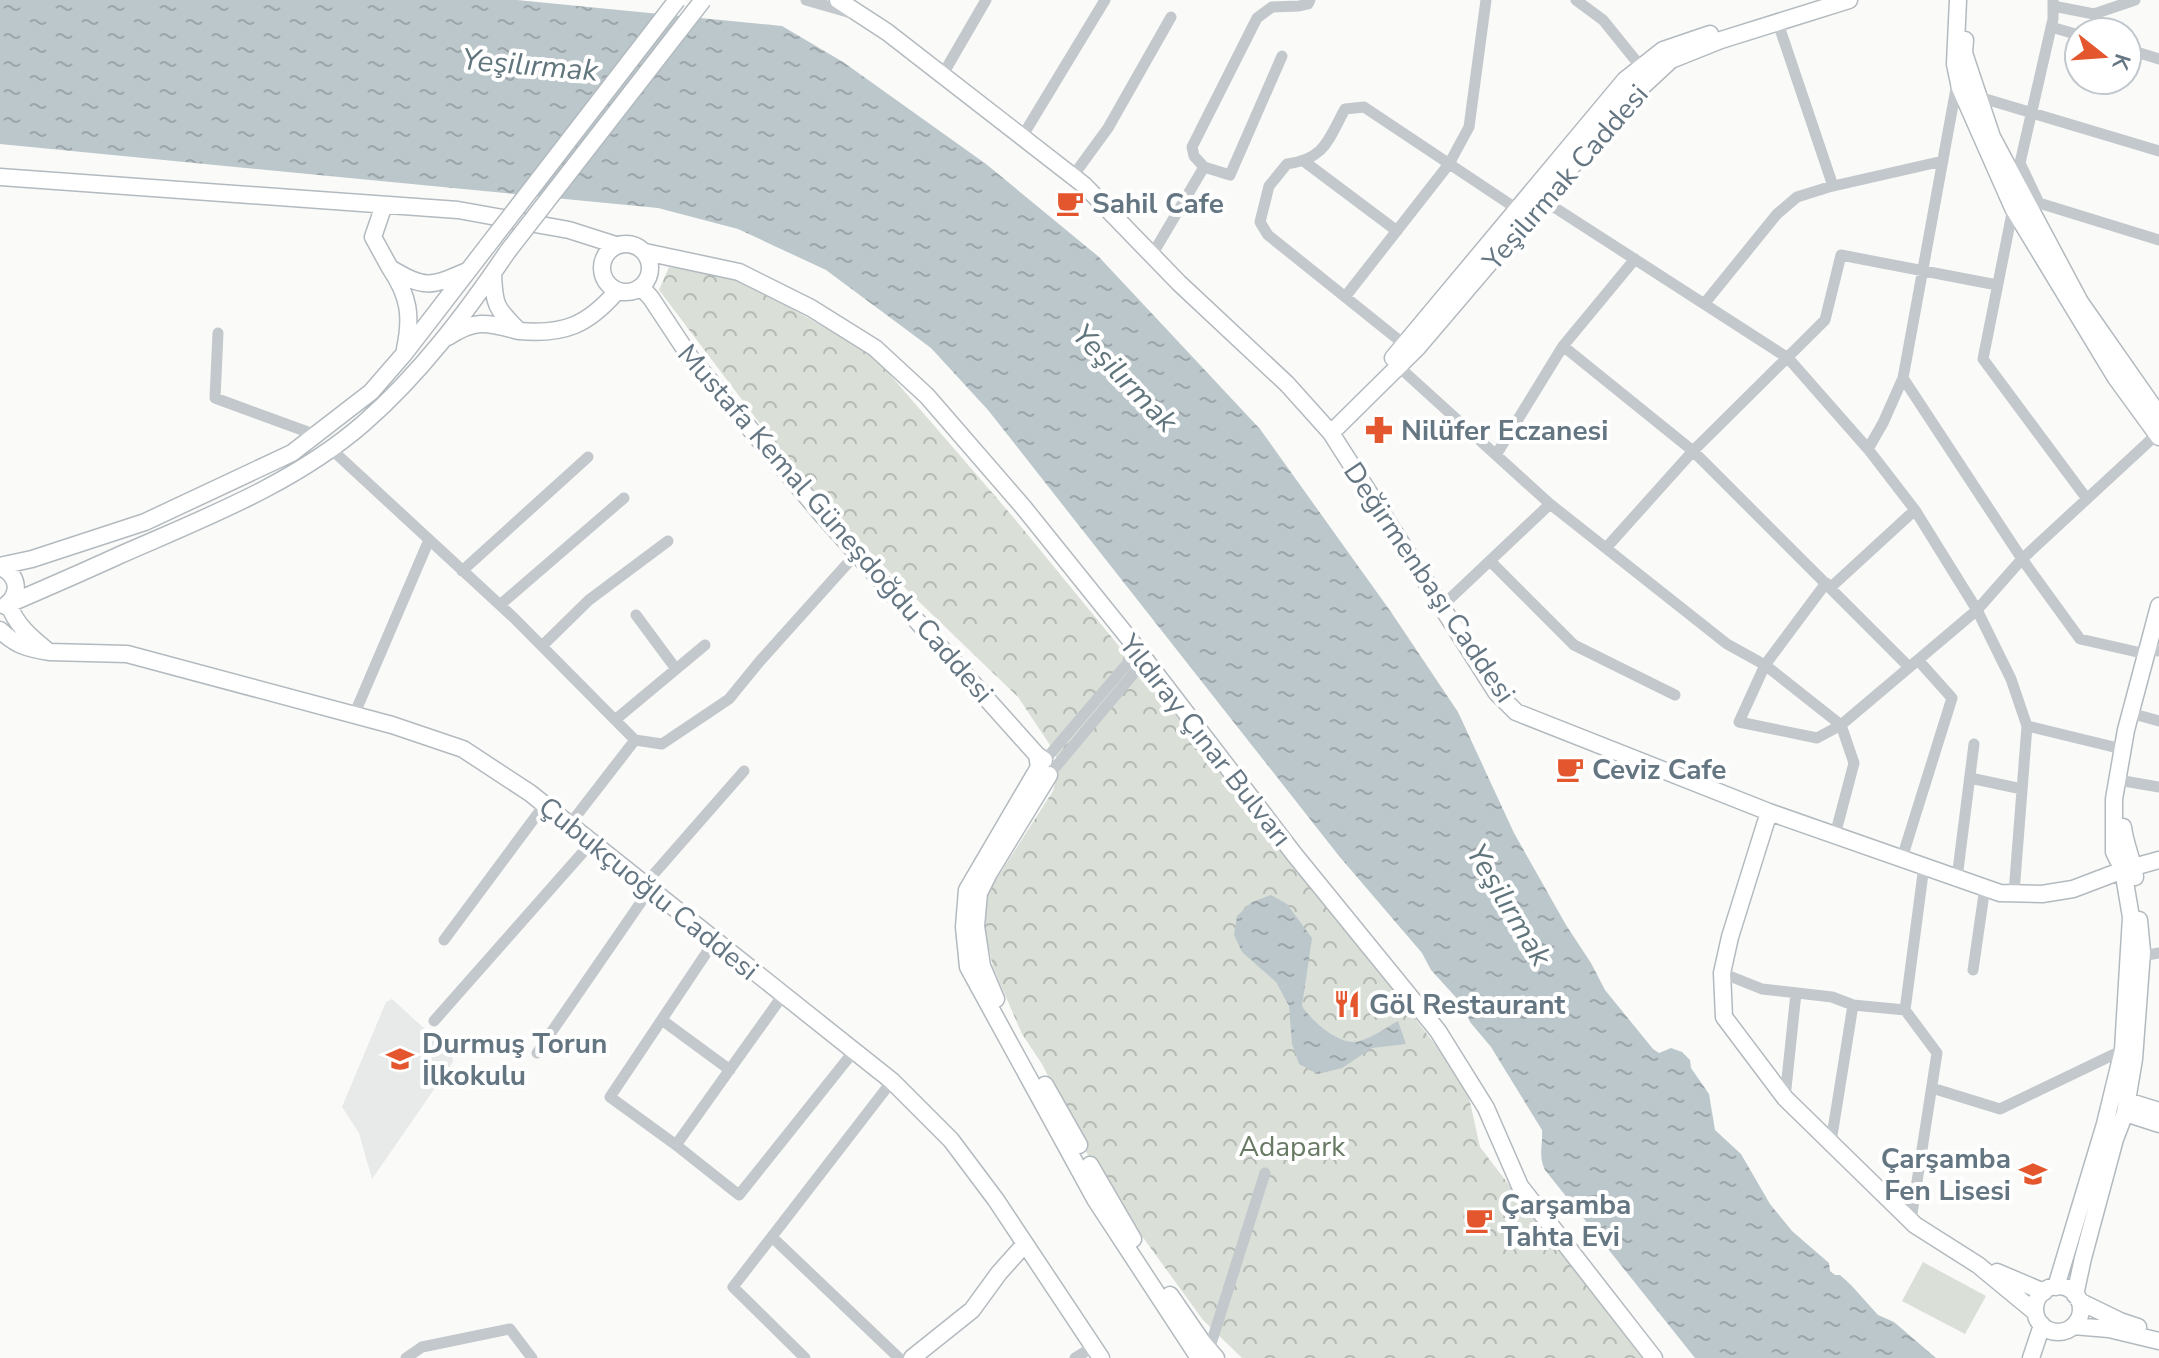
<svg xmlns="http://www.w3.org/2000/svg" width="2159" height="1358" font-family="'Nunito Sans',sans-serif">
	<defs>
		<pattern id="park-crowns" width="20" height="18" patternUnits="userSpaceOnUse" patternTransform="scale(2)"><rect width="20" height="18" fill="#dadfd7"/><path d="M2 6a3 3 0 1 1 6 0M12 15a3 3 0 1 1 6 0" fill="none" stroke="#b4b9b4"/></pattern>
		<pattern id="water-ripples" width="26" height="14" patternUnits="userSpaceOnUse" patternTransform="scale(2)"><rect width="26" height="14" fill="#bbc7cb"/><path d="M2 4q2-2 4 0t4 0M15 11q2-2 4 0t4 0" fill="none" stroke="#9ca6aa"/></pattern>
	</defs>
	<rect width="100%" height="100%" fill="#fafaf8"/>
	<path fill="#e8e9e9" d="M392,999l60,55 1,8 -81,117 -13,-46 -17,-26 44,-105z"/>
	<path fill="#dadfd7" d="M1923,1262l63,34 -21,38 -63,-33z"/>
	<path fill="url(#park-crowns)" d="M669,267l67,10 137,78 141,163 218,266 234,300 14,63 162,211h-400l-39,-38 -104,-143 -57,-113 -20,-30 -29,-67 -9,-40 4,-35 65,-101 4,-17 -1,-20 -38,-57 -107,-103 -101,-104 -151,-200z"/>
	<path fill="url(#water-ripples)" d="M0,0h517l265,26 61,36 143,102 113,93 161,172 131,183 67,100 56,121 52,92 25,38 14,27 48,59 6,4 12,-5 11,4 8,8 1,8 18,26 6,36 26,24 29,50 22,27 37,32 1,8 5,4h5l11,10 27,30 16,7 42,36h-241l-150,-188c-7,-14 -2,-25 -3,-40l-51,-83 -21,-25 -8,-18 -31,-34 -9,-17 -83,-97 -351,-446 -57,-62 -105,-78 -88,-41 -80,-21 -658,-64z
		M1271,895l16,9 25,34 -10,68c10,15 31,34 50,36 13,1 35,-15 46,-21l8,23 -34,4 -30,20 -24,6 -19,-10 -7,-20 -3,-38 -13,-24 -34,-30 -8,-17 3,-19 15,-14z"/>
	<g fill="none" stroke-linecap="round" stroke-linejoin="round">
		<g stroke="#b3babf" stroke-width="19">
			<path id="secondary" d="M838,0l49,32 197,153 95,98 108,101 44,49 165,259 20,20 253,100 231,81 42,1 31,-5 50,-19 36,-10
				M1958,0l-3,64 5,24 53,120 103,170 43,59
				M1965,40l-1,13 28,84 88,165 79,113
				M0,177l458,33 111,20 47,15
				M384,205l-11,32 17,31
				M602 268a24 24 0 1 1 48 0a24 24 0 1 1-48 0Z
				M645,252l94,20 72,36 64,40 52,48 97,112 107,133 163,213 144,177 48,77 34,78 134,172
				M641,287l10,11 39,59 133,159 214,239 7,5
				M519,331c45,4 69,-6 98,-40
				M448,337c28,-19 40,-14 71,-6 -23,-23 -25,-25 -26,-58
				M405,349c7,-33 4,-53 -15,-81 35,21 40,19 77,3
				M1393,358l232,-278 38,-30 47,-16
				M1331,433l86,-85 214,-251 40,-37 50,-20 128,-40
				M0,566l32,-7 113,-37 147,-69 79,-61 33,-38 84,-109
				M0,567c19,8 21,27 5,39
				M0,630c17,16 27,18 49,22 -16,-13 -34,-27 -40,-48 37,-16 74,-32 111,-49 84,-37 174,-71 244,-132 56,-49 102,-110 144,-172
				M49,652l78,2 265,71 71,24 67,44 362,288 59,59 45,60 105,158
				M1037,755l2,12 -72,123 -3,37 4,40 127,232 104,159
				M1769,812l-39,125 -8,36 2,44 61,81 130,127 63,40 57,47
				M2123,827c2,18 10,33 12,50
				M996,999l-14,-33 -6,-40 3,-33 10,-20 60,-98
				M1045,1085l34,60
				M2127,1101l32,10
				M2125,1113l34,11
				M1090,1165l43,74
				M1997,1272l47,20
				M2035 1309a23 23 0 1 1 46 0a23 23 0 1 1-46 0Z
				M2056,1287l49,-163 18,-74 8,-133 -8,-47 -9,-18v-53l12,-69 33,-124
				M1170,1295l33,48 13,15
				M2075,1295l8,-37 32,-119 10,-26 9,-54 8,-107 -3,-32
				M2079,1301l41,20 18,6
				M2073,1326l36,3 50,12
				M912,1358l60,-48 27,-37 25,-28
				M2031,1358l11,-33"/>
		</g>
		<path stroke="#c3c8cc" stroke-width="11" d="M806,0l45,13
			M1576,0l27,20 38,47
			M2053,0v19l-33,144 19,40 120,37
			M2053,6l41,8 41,-14
			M1778,23l55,163
			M2051,27l28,8
			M2127,49l32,10
			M943,74l43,-74
			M1957,83l-54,295 119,181 58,80 66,15
			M1979,97l180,54
			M1022,137l83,-137
			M1305,162l92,69
			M1204,167l-10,-11 -2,-9 65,-129 15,-11 27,-1 9,-2 2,-4
			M1073,176l35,-48 63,-111
			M1543,200l245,158 80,91 47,61 62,100 34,69 16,47 -13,167
			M2013,208l-30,151 104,140
			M1152,255l52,-88 26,8 52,-119
			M1345,297l104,-133 20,-37 17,-127
			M1704,304l73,-90 20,-17 32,-10 114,-26
			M218,333l-3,65 101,37
			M1405,345l-137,-110 -8,-13 9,-36 18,-22c38,-5 41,-24 58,-55l19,-2 153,102
			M1563,346l130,105 216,216
			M1398,366l152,138 177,140 38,21 76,60 13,38 -19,72
			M330,448l184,170 121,122 27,4 67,-45 31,-38 96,-107
			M1868,449l15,-26 20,-45
			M1496,455l67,-109 72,-87
			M1606,548l87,-97 132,-131 16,-65 156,30
			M1490,561l84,84 101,50
			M462,571l126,-114
			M1826,583l-61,82 -26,57 78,16 24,-13 136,-115 45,-51 135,-125
			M1830,588l85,-78
			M500,605l124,-107
			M1441,607l109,-103
			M636,615l40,54
			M542,646l47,-46 79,-59
			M2158,651h1
			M354,715l75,-175
			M2141,716l18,5
			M615,720l90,-75
			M2027,726l95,23
			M1045,760l93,-109
			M1053,770l92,-110
			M1970,778l52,11
			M2124,781l35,6
			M570,824l65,-84
			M1902,858l50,-160 -34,-38
			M1957,878l17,-134
			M645,884l99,-113
			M444,940l101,-136
			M2142,956l17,-3
			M1973,970l12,-83
			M1722,973l40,16 70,8 21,8 52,5
			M783,995l-107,150 63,50 115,-144
			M662,1020l68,50
			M434,1021l158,-179
			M537,1053l113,-164
			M1932,1088l68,21 123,-59
			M1785,1098l11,-105
			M1831,1142l22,-137
			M676,1145l-66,-48 105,-157
			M1911,1220l26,-167 -32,-43 19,-144
			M772,1237l127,121
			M1209,1350l56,-177
			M406,1358l16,-11 88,-18 22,29
			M805,1358l-72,-71 159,-206
			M1075,1358l18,-11"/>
		<use href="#secondary" stroke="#fff" stroke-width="16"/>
		<g stroke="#b3babf" stroke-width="19" stroke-linecap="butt">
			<path id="secondary-bridge" d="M488,245l189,-245
				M508,251l195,-251"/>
		</g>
		<use href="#secondary-bridge" stroke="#fff" stroke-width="16"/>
	</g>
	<defs>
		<g id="cafe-bare" transform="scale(2.16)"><path d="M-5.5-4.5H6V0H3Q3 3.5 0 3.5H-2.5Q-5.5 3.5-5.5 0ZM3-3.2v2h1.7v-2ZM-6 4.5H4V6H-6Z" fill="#e4572e" stroke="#fff" stroke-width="2.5" paint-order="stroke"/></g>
		<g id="pharmacy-bare" transform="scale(2.16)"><path d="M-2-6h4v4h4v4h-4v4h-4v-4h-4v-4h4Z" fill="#e4572e" stroke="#fff" stroke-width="2.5" paint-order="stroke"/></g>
		<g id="restaurant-bare" transform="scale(2.16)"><path d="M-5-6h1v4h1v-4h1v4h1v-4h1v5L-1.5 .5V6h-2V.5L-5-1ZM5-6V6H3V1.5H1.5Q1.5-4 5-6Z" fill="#e4572e" stroke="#fff" stroke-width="2.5" paint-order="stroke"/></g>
		<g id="school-bare" transform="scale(2.16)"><path d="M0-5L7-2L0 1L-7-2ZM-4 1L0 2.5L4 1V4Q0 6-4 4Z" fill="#e4572e" stroke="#fff" stroke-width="2.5" paint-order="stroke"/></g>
	</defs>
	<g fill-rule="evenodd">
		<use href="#cafe-bare" x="1070" y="203"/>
		<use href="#pharmacy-bare" x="1379" y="430"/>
		<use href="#cafe-bare" x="1570" y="769"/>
		<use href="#restaurant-bare" x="1347" y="1004"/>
		<use href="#school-bare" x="400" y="1059"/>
		<use href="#school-bare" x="2033" y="1174"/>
		<use href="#cafe-bare" x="1479" y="1220"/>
	</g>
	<g text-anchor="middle" stroke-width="8" stroke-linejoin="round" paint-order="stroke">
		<g font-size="28" fill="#657683" stroke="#fff">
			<text transform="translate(1565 177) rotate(-49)" y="10">Yeşilırmak Caddesi</text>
			<text transform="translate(836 523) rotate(49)" y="10">Mustafa Kemal Güneşdoğdu Caddesi</text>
			<text transform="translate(1430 582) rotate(56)" y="10">Değirmenbaşı Caddesi</text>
			<text transform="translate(1206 740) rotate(52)" y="10">Yıldıray Çınar Bulvarı</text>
			<text transform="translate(649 888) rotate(39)" y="10">Çubukçuoğlu Caddesi</text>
		</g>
		<g font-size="28" font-weight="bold" fill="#657683" stroke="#fff" text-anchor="start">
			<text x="1092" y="213">Sahil Cafe</text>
			<text x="1401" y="440">Nilüfer Eczanesi</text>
			<text x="1592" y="779">Ceviz Cafe</text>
			<text x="1369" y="1014">Göl Restaurant</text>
			<text x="422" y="1053">Durmuş Torun<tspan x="422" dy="32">İlkokulu</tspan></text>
			<text x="2011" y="1168" text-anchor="end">Çarşamba<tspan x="2011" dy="32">Fen Lisesi</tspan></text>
			<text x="1501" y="1214">Çarşamba<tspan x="1501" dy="32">Tahta Evi</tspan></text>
		</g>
		<g font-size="28" fill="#687a64" stroke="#fff">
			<text x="1292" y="1156">Adapark</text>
		</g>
		<g font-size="30" font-style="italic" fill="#60757c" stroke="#fff">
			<text transform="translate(530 65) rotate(5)" y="10">Yeşilırmak</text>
			<text transform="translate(1125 378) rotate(46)" y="10">Yeşilırmak</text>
			<text transform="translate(1509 905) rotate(59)" y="10">Yeşilırmak</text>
		</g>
	</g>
	<g transform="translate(2103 56) rotate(107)"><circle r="38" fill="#ffffff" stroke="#c1c8cd" stroke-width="2"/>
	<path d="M0-6L14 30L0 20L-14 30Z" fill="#e4572e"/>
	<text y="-12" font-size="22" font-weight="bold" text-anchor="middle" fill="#657683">K</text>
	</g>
</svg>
